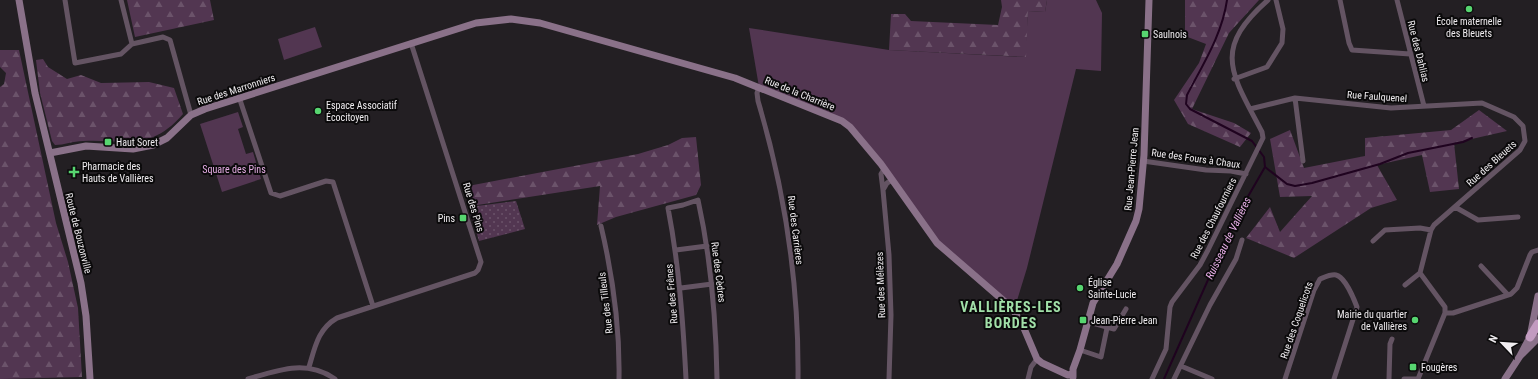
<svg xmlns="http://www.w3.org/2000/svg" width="1538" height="379" font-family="'Roboto Condensed',sans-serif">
	<defs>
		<pattern id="forest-firs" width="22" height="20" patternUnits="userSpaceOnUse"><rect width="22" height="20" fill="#523651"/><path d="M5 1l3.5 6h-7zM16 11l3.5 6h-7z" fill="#6b536a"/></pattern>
		<pattern id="garden-dots" width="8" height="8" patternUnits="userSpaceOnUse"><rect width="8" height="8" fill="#523651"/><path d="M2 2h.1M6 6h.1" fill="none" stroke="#6b536a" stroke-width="1.8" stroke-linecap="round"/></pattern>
	</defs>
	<rect width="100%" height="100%" fill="#231f23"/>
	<path fill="#523651" d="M1047,0h49l6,13 -1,58 -25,-2 -49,199 -12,39 -62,-48 -103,-132 -91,-40 -10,-59 140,22 136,7 3,-46 17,1z
		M315,27l7,20 -38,13 -6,-21z
		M238,112l5,15 -5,2 8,25 7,-2 8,27 -39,13 -22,-68z"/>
	<path fill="url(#forest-firs)" d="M127,0h83l4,20 -79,17z
		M1001,0h46l-2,12 -17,-1 -2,46 -137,-7 2,-36h14l6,7 87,4 4,-18z
		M1185,0h74l-30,33 -37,76 42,14 17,10 -11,14 -52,-23 -14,-24 25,-37 7,-19 -21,-8z
		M0,50h19l37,173 12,39 10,46 4,69 -82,2v-292l4,-3 2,-11 -6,-6z
		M43,59l5,8 19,12 14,-4 20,8 48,-1 25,6 9,26c-33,38 -57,25 -100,27 -10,0 -19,4 -28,4l-3,-4 -12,-48 -4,-33z
		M1479,110l28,21 -53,12 5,46 -29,3 -8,-37 -45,10 20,35 -26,8 -77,50 -48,-20 24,-31 10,25 32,-36 -32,1 -10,-58 20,-9 14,38 61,-12v-18l86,-8z
		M696,137l5,48 -5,10 -80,22 -19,8 3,-39 -129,20 -3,-20 170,-32 30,-9 14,-7z"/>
	<path fill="url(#garden-dots)" d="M516,201l9,28 -46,12 -10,-34z"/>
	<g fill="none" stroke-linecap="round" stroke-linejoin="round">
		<path stroke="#1f031f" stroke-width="2" d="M1265,167l22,17 8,2 17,-3 68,-19 28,-11 55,-11 9,-4
			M1164,379l71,-160 30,-52 -1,-10 -12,-16 -62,-32 -4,-5 1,-9c16,-31 35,-60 40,-95"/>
		<path stroke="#645463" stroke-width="5" d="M65,0l10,63 46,-9 11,-10
			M121,0l11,44 31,-7 7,3 21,75
			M1340,0l9,43 3,7 58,4
			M1397,0l27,106
			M1234,79l33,-12 15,-24 1,-14 -7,-29
			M759,87l-2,6 1,8c27,90 41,184 40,278
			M239,97l32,96 9,3 46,-15 7,1 40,124
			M1295,98l8,63
			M1250,109l45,-11 96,10 91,-5 32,14 9,9 2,15 -5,9 -86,75 -3,5 -11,43 25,34v6l-27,66
			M1143,161l63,9 25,1 15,3
			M884,169l-3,5 2,16 4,-7 5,-3
			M883,190l6,65 2,60 -2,64
			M1455,207l23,13 40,-3
			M601,226c12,51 19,101 18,153
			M1373,241l12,-11 35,-2 11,2
			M676,250l31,-4
			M1481,266l27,29
			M1405,285l15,-12
			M681,288l31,-4
			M1445,313h8l58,-19 6,-6 13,-33 2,-3 6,-2
			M1089,322l25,7 12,-20
			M1080,350l21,7 6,-29
			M1181,366l31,13
			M309,367c6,-20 9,-38 28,-49l138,-45 3,-3 3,-8 -70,-219
			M248,379c30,-9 59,-20 87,0
			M686,379c-3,-58 -7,-114 -18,-171l15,-3 15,-5c13,59 18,119 19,179
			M1028,379l3,-12 6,-8
			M1152,379l14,-30 4,-42 2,-5 28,-37 8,-15 55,-112 -1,-6c-30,-58 -51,-82 6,-132
			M1174,379l36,-74 26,-46 6,-19
			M1285,379l29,-89 6,-11c5,-2 11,-5 16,-4 9,2 18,24 21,32l-23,72
			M1389,379l1,-35 2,-5
			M1404,379h14"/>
		<path stroke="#8a7189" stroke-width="7" d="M19,0l16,93 46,190 5,33 4,63
			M50,153l36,-7 47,3 20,-4 14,-7 24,-23 14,-6 271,-86 35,-4 29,4 195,55 107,43 8,6 31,37 56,79 75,65 11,18 14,33 5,4 26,12 4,-1
			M1520,356l10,-19 8,-41
			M1073,377v-8l7,-19 13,-47 24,-39 19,-43 3,-12 5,-54 5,-155
			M1505,379l15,-23 18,-18"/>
		<path stroke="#c29bc0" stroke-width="9" d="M1530,337l8,-13"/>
	</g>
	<g fill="#57d570" stroke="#0b0a0b" stroke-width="1.5">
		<circle cx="1469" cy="9" r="4"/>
		<rect x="1141" y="30" width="8" height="8" rx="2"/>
		<circle cx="318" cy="111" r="4"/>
		<rect x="104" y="138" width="8" height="8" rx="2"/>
		<path d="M72 166h4v4h4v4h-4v4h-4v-4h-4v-4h4z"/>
		<rect x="459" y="214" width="8" height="8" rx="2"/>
		<circle cx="1080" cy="288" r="4"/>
		<rect x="1079" y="316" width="8" height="8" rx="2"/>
		<circle cx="1415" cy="320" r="4"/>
		<rect x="1409" y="363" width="8" height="8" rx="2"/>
	</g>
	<g text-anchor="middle" stroke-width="4" stroke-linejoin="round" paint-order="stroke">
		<g font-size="10" fill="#efecef" stroke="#0b0a0b" text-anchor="start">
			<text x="1469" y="25" text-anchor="middle">École maternelle<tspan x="1469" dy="12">des Bleuets</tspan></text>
			<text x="1153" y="38">Saulnois</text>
			<text x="326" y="109">Espace Associatif<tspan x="326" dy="12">Écocitoyen</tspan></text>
			<text x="116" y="146">Haut Soret</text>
			<text x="82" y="170">Pharmacie des<tspan x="82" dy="12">Hauts de Vallières</tspan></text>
			<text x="455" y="222" text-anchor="end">Pins</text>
			<text x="1088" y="286">Église<tspan x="1088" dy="12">Sainte-Lucie</tspan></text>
			<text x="1407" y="318" text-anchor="end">Mairie du quartier<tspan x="1407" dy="12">de Vallières</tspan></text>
			<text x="1091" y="324">Jean-Pierre Jean</text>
			<text x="1421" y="371">Fougères</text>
		</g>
		<g font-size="10" fill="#efecef" stroke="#0b0a0b">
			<text transform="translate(1419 51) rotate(76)" y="4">Rue des Dahlias</text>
			<text transform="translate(236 89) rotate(-18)" y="4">Rue des Marronniers</text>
			<text transform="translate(800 93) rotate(22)" y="4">Rue de la Charrière</text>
			<text transform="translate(1377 96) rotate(4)" y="4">Rue Faulquenel</text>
			<text transform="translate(1196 158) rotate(8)" y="4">Rue des Fours à Chaux</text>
			<text transform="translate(1491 163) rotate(-42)" y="4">Rue des Bleuets</text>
			<text transform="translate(1131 169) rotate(-85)" y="4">Rue Jean-Pierre Jean</text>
			<text transform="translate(474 207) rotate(73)" y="4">Rue des Pins</text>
			<text transform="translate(1213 218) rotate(-63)" y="4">Rue des Chaufourniers</text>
			<text transform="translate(796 230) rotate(83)" y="4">Rue des Carrières</text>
			<text transform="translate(79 233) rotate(76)" y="4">Route de Bouzonville</text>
			<text transform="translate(719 272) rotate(83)" y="4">Rue des Cèdres</text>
			<text transform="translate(880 285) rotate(-92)" y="4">Rue des Mélèzes</text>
			<text transform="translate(671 294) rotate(-95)" y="4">Rue des Frênes</text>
			<text transform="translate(605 303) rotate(-97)" y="4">Rue des Tilleuls</text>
			<text transform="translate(1296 320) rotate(-71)" y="4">Rue des Coquelicots</text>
		</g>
		<g font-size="10" fill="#e7aee6" stroke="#0b0a0b">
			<text x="234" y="173">Square des Pins</text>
		</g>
		<g font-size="11" font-style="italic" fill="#e8afe7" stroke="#0b0a0b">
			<text transform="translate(1228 238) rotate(-64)" y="4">Ruisseau de Vallières</text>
		</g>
		<g font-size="14" font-weight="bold" letter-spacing="1" fill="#a1e0a8" stroke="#0b0a0b">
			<text x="1011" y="312">VALLIÈRES-LES<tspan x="1011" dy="16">BORDES</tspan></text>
		</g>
	</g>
	<g transform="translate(1502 343) rotate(295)" stroke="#0b0a0b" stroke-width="3" paint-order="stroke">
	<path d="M0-3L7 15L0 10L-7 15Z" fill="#efecef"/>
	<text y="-6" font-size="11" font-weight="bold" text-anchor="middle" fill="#efecef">N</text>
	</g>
</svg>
